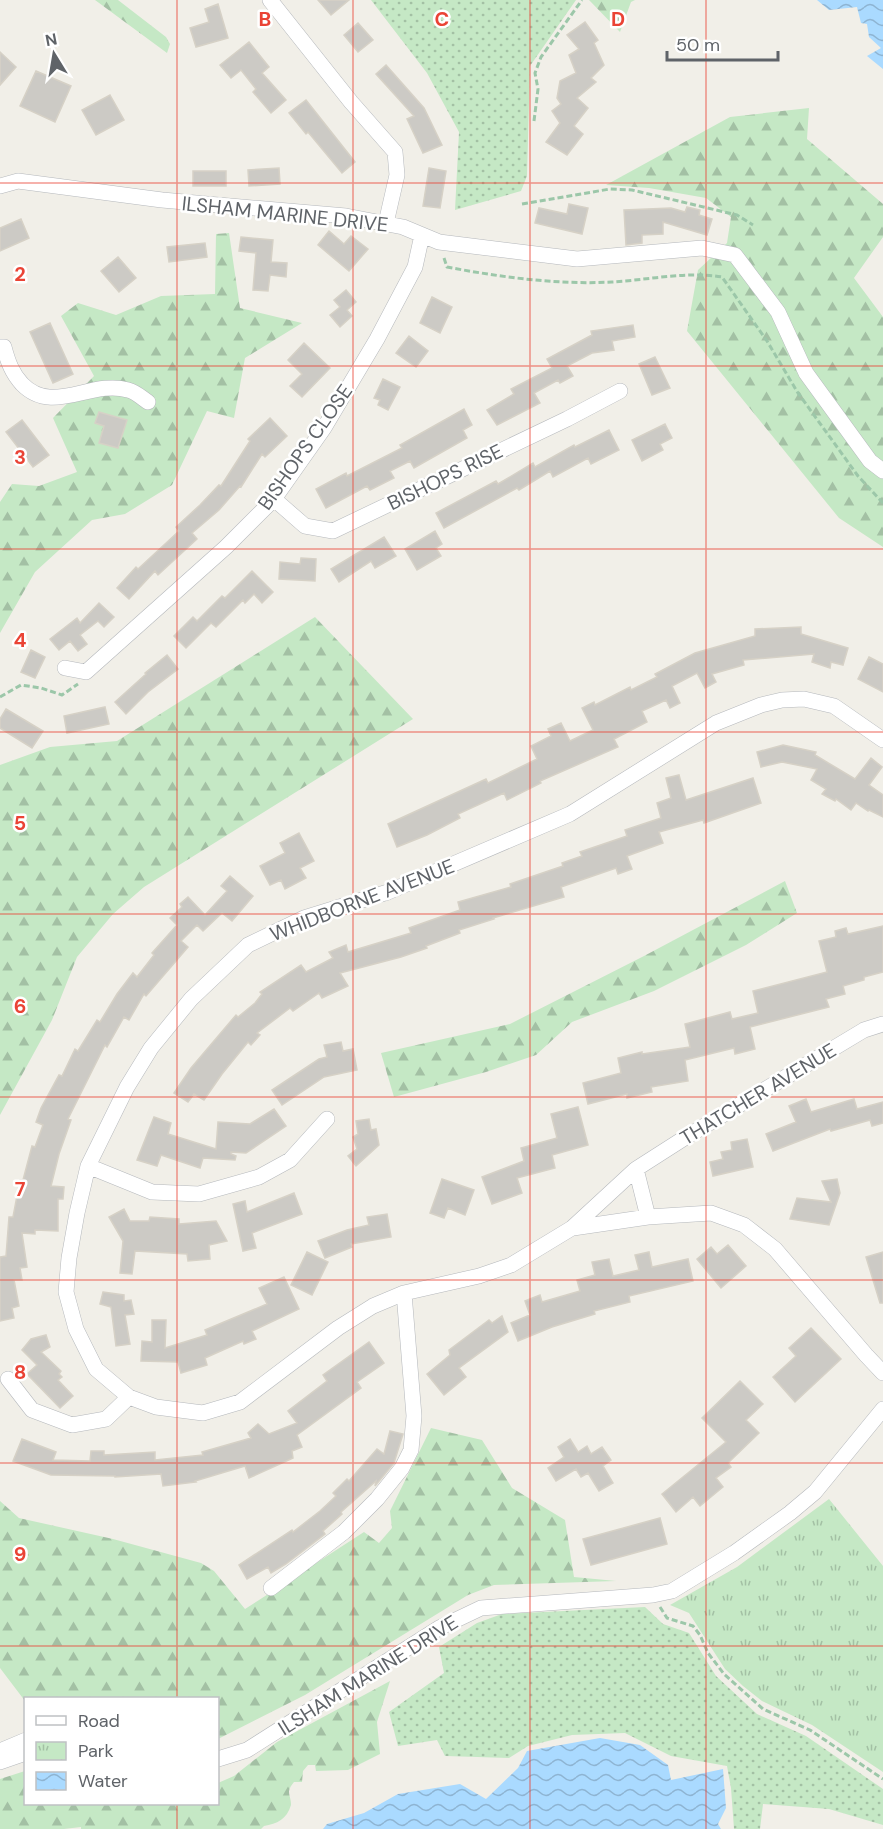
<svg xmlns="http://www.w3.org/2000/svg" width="883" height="1829" font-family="'DM Sans',sans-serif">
	<defs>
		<pattern id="grass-dots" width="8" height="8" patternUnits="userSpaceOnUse" patternTransform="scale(1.5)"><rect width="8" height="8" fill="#c5e8c5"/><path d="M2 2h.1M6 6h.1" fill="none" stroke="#a3c0a4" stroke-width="1.8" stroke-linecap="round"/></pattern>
		<pattern id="forest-firs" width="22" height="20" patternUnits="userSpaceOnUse" patternTransform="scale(1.5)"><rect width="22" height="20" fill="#c5e8c5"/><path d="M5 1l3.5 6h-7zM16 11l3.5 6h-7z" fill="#a3c0a4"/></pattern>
		<pattern id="park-tufts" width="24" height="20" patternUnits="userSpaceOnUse" patternTransform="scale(1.5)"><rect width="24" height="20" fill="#c5e8c5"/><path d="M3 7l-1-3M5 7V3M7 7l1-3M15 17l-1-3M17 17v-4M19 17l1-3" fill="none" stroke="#a3c0a4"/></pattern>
		<pattern id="water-waves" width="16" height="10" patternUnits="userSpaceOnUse" patternTransform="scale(1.5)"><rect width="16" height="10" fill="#aadaff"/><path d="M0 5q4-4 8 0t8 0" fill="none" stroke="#8eb4d2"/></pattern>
	</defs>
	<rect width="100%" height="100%" fill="#f1efe8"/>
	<path fill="url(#grass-dots)" d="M371,0h205l-46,66 -3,110 -6,15 -66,19 4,-78 -32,-59z
		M645,1607l18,17 26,9 27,43 41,38 49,22 77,53v36l-54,-16 -66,-5 -3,25h-26l-3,-41 -4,-22 -56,-10 -46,-23 -53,2 -44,11 -19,12 -64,-2 -8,-16 -39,6 -9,-34 55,-39 -5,-26 38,-24 25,-9z"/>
	<path fill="url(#forest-firs)" fill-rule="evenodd" d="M95,0h23l48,37 4,7 -3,9z
		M589,0h46l-4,2 -11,30z
		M809,108l-2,31 76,65v33l-29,41 29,39v230l-44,-29 -152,-187 11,-61 29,-27 4,-26 -25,-19 -57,-10 -43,-3 124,-68z
		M229,233l11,75 62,15 -57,35 -11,60 -27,-7 -35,74 -47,29 -33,6 -57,52 -35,61v-131l12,-18 27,2 38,-14 -24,-54 41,-42 -33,-60 17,-13 38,12 45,-19 54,-2 1,-60zM99,412l28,8 -9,28 -19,-5 5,-17 -8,-3z
		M315,617l98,102 -269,168 -31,27 -36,43 -25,63 -52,95v-350l50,-18 67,-6z
		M785,881l12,32 -51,32 -92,46 -82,31 -36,33 -50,17 -92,25 -13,-44 129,-29 134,-68z
		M431,1428l51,12 30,48 53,32 9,57 42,4 -122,4 -26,10 -163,100 -87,44v-41h-192l-1,3 -25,-33v-167l19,17 94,21 88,24 13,8 31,38 119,-77 15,11 13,-15 -2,-17z
		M390,1681l-13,41 3,32 -32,16 -32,1 -1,-6h-7l-5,6 -1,11h-8c-9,11 -3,12 -3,23 -4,14 -14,19 -27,21l-3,3h-180v-2l-17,2h-64v-50l25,-8 1,33h192v-21l16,-7 43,-34z"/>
	<path fill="url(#park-tufts)" d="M829,1499l54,67v206l-71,-47 -50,-24 -19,-15 -18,-17 -36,-56 -19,-8 67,-38z"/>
	<path fill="url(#water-waves)" d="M817,0h66v69l-16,-13 14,-8 -12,-11 -2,-13 -6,-1 -4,-16 -28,3z
		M600,1738l40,7 28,20 3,15 52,-11 3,39 -8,16 3,5h-398l4,-5 37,-11 34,-19 62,-10 26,15 32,-31 9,-17z"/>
	<path fill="#cccac5" stroke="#d6d1c6" stroke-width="1.5" d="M318,0h31l-18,15z
		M218,4l10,34 -32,9 -6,-19 19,-6 -4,-13z
		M585,22l13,18 -4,3 10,22 -13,13 5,4 -19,16 11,10 -14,18 9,8 -16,21 -21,-13 14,-19 -8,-12 9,-7 -4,-6 3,-17 16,-8 -7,-18 10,-6 -12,-14z
		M358,23l15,17 -15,12 -14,-17z
		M249,42l20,25 -7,6 24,27 -15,13 -18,-21 3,-3 -15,-19 -10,8 -11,-13z
		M0,52l16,15 -16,18z
		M386,65l38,43 18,37 -19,8 -16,-34 7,-3 -38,-42z
		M36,71l35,15 -16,36 -35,-16z
		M110,95l14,25 -28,15 -14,-25z
		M306,100l49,62 -13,11 -34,-41 -2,2 -17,-21z
		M279,168l1,16 -31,2 -1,-16z
		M429,168l17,3 -6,37 -17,-2z
		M193,171h33v15h-33z
		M569,204l19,4 -6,26 -47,-11 4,-15 28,6z
		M687,207l13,3 -1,5 13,4 -5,16 -44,-13v12l-21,1v8l-16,2 -2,-35 47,-2 14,4z
		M21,219l8,19 -29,13v-23z
		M329,231l15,13 7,-8 17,13 -19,22 -31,-26z
		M241,237l32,3 -2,22 16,1 -1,14 -16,-2 -2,16 -15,-1 3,-37 -17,-2z
		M205,243l2,14 -38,5 -2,-15z
		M118,257l18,21 -17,14 -18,-21z
		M346,290l10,12 -9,8 5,6 -12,11 -10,-12 10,-8 -6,-7z
		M432,297l20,10 -12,26 -20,-10z
		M50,323l23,51 -20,9 -23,-51z
		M633,325l2,12 -23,4 2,9 -22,3 -25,13 6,10 -13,7 -2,-3 -24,13 6,10 -43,22 -10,-15 27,-16 -3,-5 41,-21 -5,-9 45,-24 -1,-4z
		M409,336l19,15 -12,16 -20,-14z
		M304,343l26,25 -28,29 -12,-11 12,-12 -14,-14z
		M655,357l15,31 -18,7 -13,-31z
		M383,379l17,8 -12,23 -10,-5 2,-5 -6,-2z
		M464,409l8,16 -9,5 4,8 -53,30 -4,-7 -20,10 4,7 -24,12 -3,-4 -41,22 -10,-19 30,-16 1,3 55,-28 -2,-3z
		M99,412l28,8 -9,28 -19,-5 5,-17 -9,-3z
		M270,418l17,18 -22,21 -3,-3 -21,33 -1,-1 -21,24 -27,23 5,6 -39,36 -3,-4 -26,28 -12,-11 19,-21 2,2 41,-38 -3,-4 24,-22 19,-20 2,1 29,-45 -2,-2z
		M22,420l27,35 -16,12 -27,-35z
		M665,424l7,14 -12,6 3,6 -21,11 -10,-21z
		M609,430l10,20 -28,14 -3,-6 -35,19 -3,-6 -31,19 -2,-2 -73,40 -8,-15 60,-32 2,3 35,-21 2,4 39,-22 1,2z
		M435,531l7,13 -6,4 5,8 -24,14 -12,-21z
		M384,537l12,19 -21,12 -4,-7 -32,21 -8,-13z
		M301,558l15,1 -1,22 -36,-2 1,-17 20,2z
		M252,571l21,21 -11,11 -8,-9 -9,9 -2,-3 -27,27 -5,-4 -25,25 -12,-12 19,-19 4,4 25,-25 3,2z
		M99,603l15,14 -10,10 -6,-6 -18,14 7,9 -9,7 -8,-10 -11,9 -9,-11 27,-21 3,5z
		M801,627v7l47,14 -5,17 -12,-3 -1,6 -18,-6 2,-8 -71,6 1,5 -32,9 4,8 -11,6 -8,-15 -25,13 8,17 -10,5 -4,-8 -24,11 5,11 -33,17 4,8 -78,34 1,2 -34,17 -3,-7 -46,21 2,4 -33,17 -30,12 -9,-23 98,-45 2,4 49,-24 -6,-13 20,-10 -3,-7 13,-6 9,18 23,-11 -11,-22 12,-6 1,3 35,-18 1,3 26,-13 -2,-3 40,-21 60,-17v-7z
		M31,650l14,7 -10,21 -14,-6z
		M167,655l11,14 -30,23 -22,22 -11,-12 31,-28 -1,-1z
		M869,657l14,7v28l-25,-13z
		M105,707l4,17 -42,9 -3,-17z
		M6,709l37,22 -11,17 -32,-20v-9z
		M783,745l33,7 -1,3 40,24 16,-21 11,9 -13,18 14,10v22l-14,-7 -1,1 -12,-8 -5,7 -15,-11 -1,2 -13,-7 4,-5 -15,-9 6,-11 -35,-7 -21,5 -4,-15z
		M679,775l7,25 67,-22 8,25 -57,20 -1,-3 -44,12 4,11 -36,13 5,13 -14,5 -2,-6 -55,19 3,10 -71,21 1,1 -35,11 1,3 -34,13 1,2 -26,9 -61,16 8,13 -26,12 -3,-5 -26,18 -3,-3 -33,25 3,2 -9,10 -3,-3 -26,32 -18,26 -10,-6 -6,8 -14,-9 17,-25 45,-53 2,2 17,-14 7,-9 -2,-2 41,-27 5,7 27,-14 -4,-6 17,-7 2,7 63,-19 -2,-5 51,-18 -2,-8 53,-15 -1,-3 53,-18 -1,-3 20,-7 -2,-4 47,-16 -2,-6 36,-12 -4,-15 14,-5 -5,-20z
		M299,833l15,28 -14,7 6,10 -21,11 -4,-9 -11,5 -10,-19 25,-13 -5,-10z
		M230,876l23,20 -21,25 -10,-8 -19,18 -6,-6 -16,16 7,6 -42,49 -2,-2 -15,26 -5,-3 -17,30 -2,-2 -37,74 3,1 -12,34 -8,32 13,1 -1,12h-5v32l-23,-1v4l-13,-1 5,34 -7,1 2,12h-8l5,26 -7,2 2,10 -14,3v-64l6,-1 3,-39h4l7,-37h3l9,-34 3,1 8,-22 -7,-3 5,-14 18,-33 3,1 13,-27 3,2 19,-31 3,2 17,-28 16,-21 4,4 17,-22 -2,-2 25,-28 -7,-7 12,-11 -2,-3 8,-7 17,18 22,-24 -6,-5z
		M883,926v46l-19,5v3l-21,6 2,8 -19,5 3,8 -79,20 5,22 -20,5 -1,-6 -49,12 3,21 -37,6 1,5 -25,6v-4l-39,10 -5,-21 38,-10 -3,-15 24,-6v2l48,-7 -5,-23 45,-12 2,7 26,-6 -5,-22 74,-19 -8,-31 17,-4 -1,-6 11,-3 2,6z
		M341,1042l2,9 10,-2 4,21 -33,7 -42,28 -10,-15 47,-31 8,-2 -3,-12z
		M806,1099l5,13 43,-13 3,10 26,-7v21l-11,3 -2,-6 -39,11 -1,-2 -57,22 -7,-17 30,-12 -7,-16z
		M578,1107l10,38 -36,10 3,13 -38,10 5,15 -30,11 -10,-27 42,-16 -3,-13 36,-10 -6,-24z
		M274,1109l12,17 -40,27 -15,-1v2l5,2 -1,4 -32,-2 -3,10 -39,-13 -4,11 -20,-6 17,-43 17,6 -3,11 48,15 2,-27 32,2z
		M369,1119l2,11 5,-1 3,16 -23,21 -8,-10 9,-7 -4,-12 5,-3 -2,-13z
		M747,1139l6,28 -40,9 -3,-14 13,-3 -2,-7 11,-2 -1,-8z
		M442,1179l32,11 -9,25 -17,-7 -4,10 -14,-5z
		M837,1179l3,14 -11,32 -39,-6 7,-21 34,4 -9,-21z
		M294,1193l8,21 -50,19 4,15 -13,3 -10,-47 12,-3 2,11z
		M124,1209l6,12h19l1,-4 29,2v5l37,-3 11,20 -18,4 1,14 -22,2 -1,-7 -52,-3 -3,23 -12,-1 3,-32 -14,-24z
		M387,1214l4,23 -40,7 1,3 -27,11 -7,-17 29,-11 22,-5 -2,-8z
		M728,1245l18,21 -25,22 -24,-29 14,-12 6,7z
		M307,1252l21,10 -16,33 -21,-10z
		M649,1252l3,15 36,-8 5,22 -64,15 1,6 -36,9 1,3 -43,13 -34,14 -7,-18 19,-8 -5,-14 15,-6 2,7 38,-11 -3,-11 18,-5 -3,-13 17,-3 4,17 26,-6 -4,-15z
		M883,1252v51h-3l-14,-46z
		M284,1277l15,32 -47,22 4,8 -12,5 -1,-3 -38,17 2,7 -26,8 -3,-11 -37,-1 1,-20 10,1v-22h14l-1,28 42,-13 -2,-5 62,-26 -8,-16z
		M103,1292l21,3v6l7,-1 3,14 -9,1 5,29 -14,2 -5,-39 -11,-3z
		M502,1316l6,16 -49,36 7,9 -22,18 -17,-21 23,-19 -1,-5 40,-30 3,3z
		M811,1328l30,31 -46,43 -22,-25 23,-21 -7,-8z
		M46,1335l4,12 -9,5 20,19 -2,3 3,3 -4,3 15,16 -13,12 -33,-34 10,-9 -15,-15 9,-11z
		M369,1342l15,21 -27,19 4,6 -64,47 5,12 -10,4 1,7 -44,20 -4,-12 -50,15 1,1 -33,4 -2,-12 -46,3v-1l-64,-1 -38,-14 9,-22 34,13 -3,8 37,1 1,-10h13v4l51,-3v8l48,-5 -1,-3 49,-14 -3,-5 10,-9 11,10 28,-11 -9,-12 39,-30 -4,-6z
		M740,1381l23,23 -17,16 13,13 -31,30 3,4 -15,11 7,9 -23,19 -7,-9 -17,15 -14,-18 64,-52 -24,-24z
		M390,1431l13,3 -9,29 -19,23 1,-5 -35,31 1,2 -19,17 2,3 -39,30 -15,9 -3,-6 -21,12 -8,-14 53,-35 1,2 27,-21 16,-15 -3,-3 14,-14 2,2 28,-32 7,5z
		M570,1439l8,13 9,-6 4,8 11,-7 9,13 -8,6 10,17 -14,8 -11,-18 -7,4 -5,-8 -20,12 -8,-13 16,-11 -6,-10z
		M660,1518l7,26 -76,21 -8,-26z"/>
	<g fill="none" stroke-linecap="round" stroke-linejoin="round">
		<g stroke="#b5b8bc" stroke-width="16">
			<path id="minor" d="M270,0l81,102 44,50 2,23 -11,48
				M0,186l18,-5 144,19 184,16 57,11 36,15 138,17 125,-11 33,7 43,57 28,61 64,88 13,10
				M0,347h4c4,15 8,26 18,37 31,32 69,-5 106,6 8,2 14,8 20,12
				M274,499l31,27 28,5 234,-112 53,-28
				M65,668l21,4 140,-125 48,-48 50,-71 53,-89 38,-72 7,-32
				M883,740l-49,-34 -30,-7 -22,1 -21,5 -45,18 -146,91 -182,78 -84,26 -56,27 -57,54 -40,49 -24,39 -39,79 -11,47 -8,45 -3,34 10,37 20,40 33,28 27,10 47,6 37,-11 98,-74 35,-22 31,-13 75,-17 32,-11 61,-37 64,-59 50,-32 178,-107 19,-6
				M88,1166l64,26 47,2 60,-17 31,-17 37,-41
				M636,1169l12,48
				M573,1228l75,-11 63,-4 33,12 31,24 91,106 17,18
				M8,1379l24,31 40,15 34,-6 23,-22
				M271,1588l73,-56 33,-33 25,-31 9,-18 3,-34 -10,-123
				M0,1751l26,-11
				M218,1759l29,-9 192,-122 42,-20 172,-13 19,-4 62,-38 56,-40 25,-21 68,-83
				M0,1762l26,-9"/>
		</g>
		<path stroke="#9cc7a9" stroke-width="3" stroke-dasharray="6 3" stroke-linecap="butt" d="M534,121l4,-32 -3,-16 6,-16 41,-57
			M522,204l88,-15 22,1 105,25 16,10
			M444,258l3,9c53,10 110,18 165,15 36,-2 75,-11 110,-5l45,64 31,52 60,83 25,27
			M0,697l21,-12 20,3 21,7 16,-11
			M660,1607l7,11 26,8 7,9 8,18 16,21 39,35 47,21 73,49"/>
		<use href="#minor" stroke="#fff" stroke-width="15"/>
	</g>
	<path fill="none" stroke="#ea4335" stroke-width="1.5" stroke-opacity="0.55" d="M177,0v1698M353,0v1829M530,0v1829M706,0v1829M0,183h883M0,366h883M0,549h883M0,732h883M0,914h883M0,1097h883M0,1280h883M0,1463h883M0,1646h883M177,1804v25"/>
	<g text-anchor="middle" stroke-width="5" stroke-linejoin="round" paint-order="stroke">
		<g font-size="20" fill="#5f6368" stroke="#fff">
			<text transform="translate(285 214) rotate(6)" y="7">ILSHAM MARINE DRIVE</text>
			<text transform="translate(305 447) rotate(-55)" y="7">BISHOPS CLOSE</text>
			<text transform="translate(445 477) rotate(-26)" y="7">BISHOPS RISE</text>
			<text transform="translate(362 900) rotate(-21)" y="7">WHIDBORNE AVENUE</text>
			<text transform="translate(758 1094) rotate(-31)" y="7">THATCHER AVENUE</text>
			<text transform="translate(368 1675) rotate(-32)" y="7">ILSHAM MARINE DRIVE</text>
		</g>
	</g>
	<g font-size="20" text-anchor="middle" font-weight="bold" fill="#ea4335" stroke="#fff" stroke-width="5" stroke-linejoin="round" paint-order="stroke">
		<text x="265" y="26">B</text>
		<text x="442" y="26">C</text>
		<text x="618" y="26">D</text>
		<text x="20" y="281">2</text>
		<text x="20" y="464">3</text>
		<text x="20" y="647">4</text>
		<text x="20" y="830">5</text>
		<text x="20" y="1013">6</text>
		<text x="20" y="1196">7</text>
		<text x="20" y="1379">8</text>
		<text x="20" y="1561">9</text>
	</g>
	<rect x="24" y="1697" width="195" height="108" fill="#ffffff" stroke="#bfc1c3" stroke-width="1.5"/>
	<rect x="36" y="1716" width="30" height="9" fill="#ffffff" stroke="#bfc1c3" stroke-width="1.5"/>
	<text x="78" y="1727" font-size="18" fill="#5f6368">Road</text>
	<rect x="36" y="1742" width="30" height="18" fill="url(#park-tufts)" stroke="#bfc1c3" stroke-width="1.5"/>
	<text x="78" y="1757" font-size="18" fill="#5f6368">Park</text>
	<rect x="36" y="1772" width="30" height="18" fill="url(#water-waves)" stroke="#bfc1c3" stroke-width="1.5"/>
	<text x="78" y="1787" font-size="18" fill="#5f6368">Water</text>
	<g transform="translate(54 54) rotate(349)" stroke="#ffffff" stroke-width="4.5" paint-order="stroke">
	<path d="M0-4.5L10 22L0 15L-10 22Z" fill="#5f6368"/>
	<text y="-9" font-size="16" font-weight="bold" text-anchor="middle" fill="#5f6368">N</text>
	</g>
	<path d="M667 51v9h111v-9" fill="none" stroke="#5f6368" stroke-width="3"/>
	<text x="676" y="51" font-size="18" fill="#5f6368" stroke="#ffffff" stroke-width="4.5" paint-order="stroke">50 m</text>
</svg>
